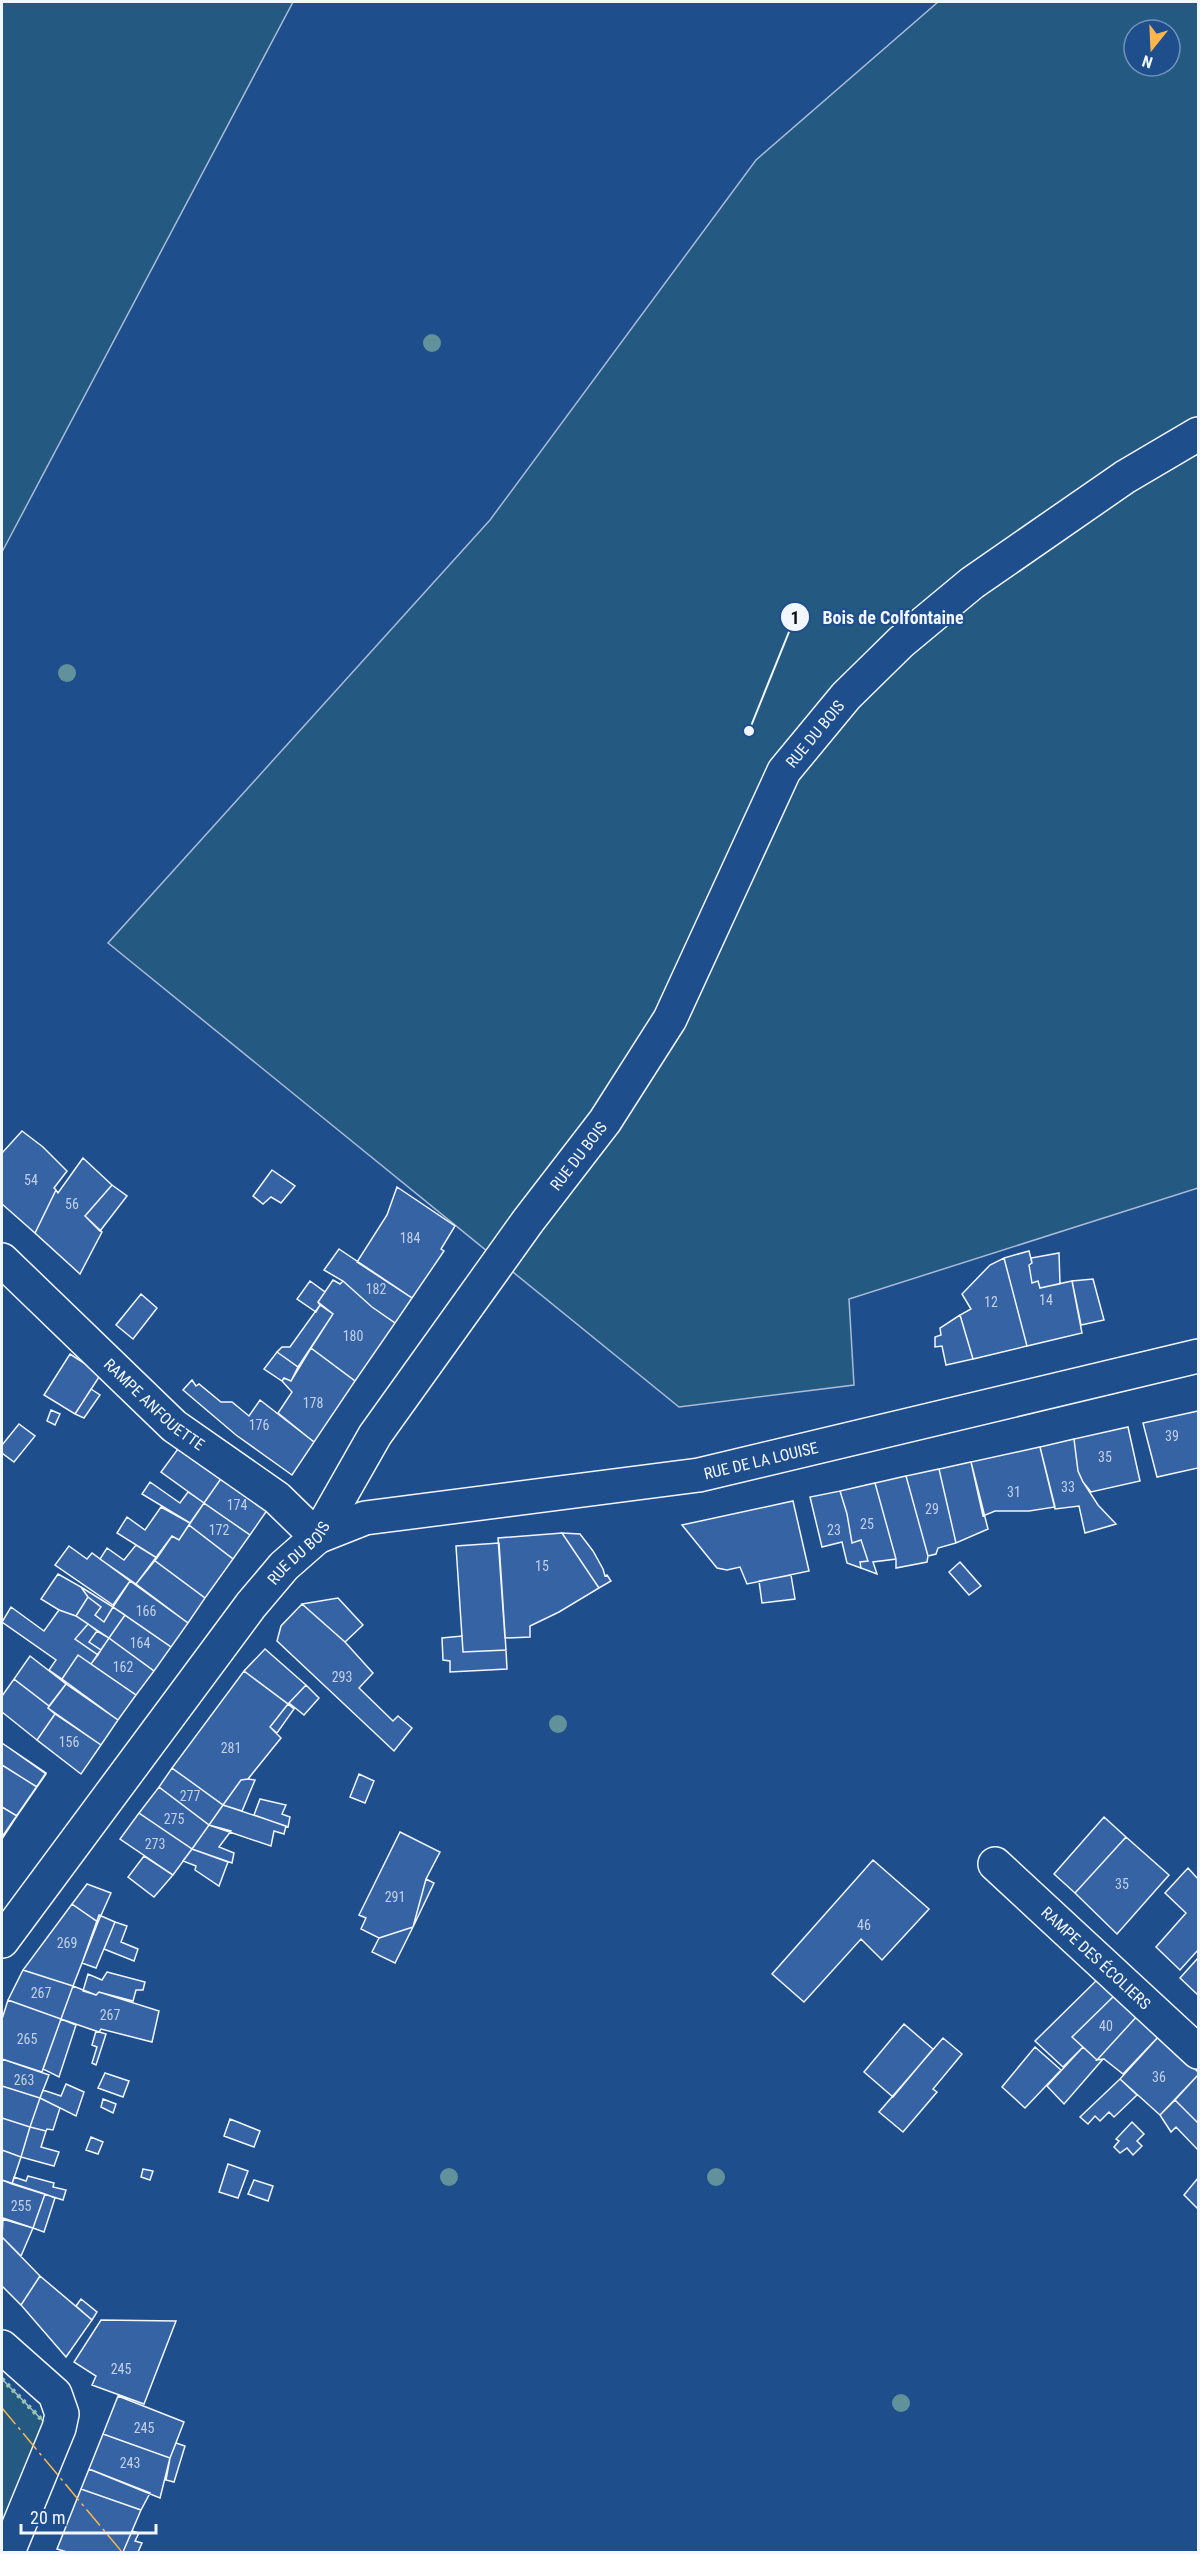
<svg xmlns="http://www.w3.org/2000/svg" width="1200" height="2554" font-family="'Roboto Condensed',sans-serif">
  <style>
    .green { fill: #245a82; stroke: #a8bbd7; stroke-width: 1.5; fill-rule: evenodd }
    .building { fill: #3563a3; stroke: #f2f6ff; stroke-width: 1.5 }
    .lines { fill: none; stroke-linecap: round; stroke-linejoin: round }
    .minor-casing { stroke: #f2f6ff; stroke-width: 36 }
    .minor { stroke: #1f4e8c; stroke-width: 33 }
    .hedge { stroke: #97c8a6; stroke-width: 4.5; stroke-dasharray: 3 4.5; stroke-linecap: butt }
    .power { stroke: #ffb74d; stroke-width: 1.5; stroke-dasharray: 21 4.5 3 4.5; stroke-linecap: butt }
    .tree { fill: #61919a }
    .labels { text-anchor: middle; stroke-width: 4.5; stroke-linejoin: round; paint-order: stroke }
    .number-label { font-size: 14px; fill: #c3d1e8 }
    .street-label { font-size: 16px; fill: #f2f6ff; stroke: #1f4e8c }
    .leader { fill: none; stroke: #f2f6ff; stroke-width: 2 }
    .callout-dot { fill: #f2f6ff; stroke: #1f4e8c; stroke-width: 2 }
    .mark-label { font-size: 18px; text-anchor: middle; font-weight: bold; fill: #111 }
    .callout-label { font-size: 18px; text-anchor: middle; font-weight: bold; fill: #f2f6ff; stroke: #1f4e8c; stroke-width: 4.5; stroke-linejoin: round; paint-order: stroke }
  </style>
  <rect width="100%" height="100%" fill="#1f4e8c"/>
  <path class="green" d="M2,2H293L2,552Z
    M938,2H1198V1188L849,1299L854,1385L679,1407L108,943L490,520L756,160ZM1134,30H1170V66H1134Z
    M2,2379L44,2422L2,2552Z"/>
  <path class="building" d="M22,1131L43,1147L67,1171L54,1188L56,1190L35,1233L2,1204V1153Z
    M83,1158L112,1185L85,1216L102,1232L80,1274L35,1233L56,1190L58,1193Z
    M272,1170L295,1186L281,1203L271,1197L263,1204L253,1196Z
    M112,1185L127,1196L100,1231L85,1216Z
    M397,1187L455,1226L441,1249L444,1251L412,1298L357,1262L387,1215Z
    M339,1249L412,1298L395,1323L372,1307L343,1281L324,1270Z
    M1029,1251L1032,1263L1029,1265L1032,1283L1038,1281L1040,1288L1072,1281L1082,1333L1027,1346L1004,1258Z
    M1059,1253L1060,1284L1040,1288L1038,1281L1032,1283L1029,1265L1032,1263L1031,1258Z
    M1004,1258L1027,1346L973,1359L960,1315L971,1309L962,1294L990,1265Z
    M1093,1279L1104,1320L1081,1325L1072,1281Z
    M333,1280L340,1284L343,1281L372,1307L395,1323L355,1381L311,1348L333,1314L318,1302Z
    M310,1281L325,1292L318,1302L320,1305L316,1312L297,1299Z
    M141,1294L157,1308L133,1339L116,1325Z
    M320,1305L333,1314L298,1367L277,1352L282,1347H290Z
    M960,1315L973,1359L946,1365L942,1346L935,1347V1337L941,1335L940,1328Z
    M311,1348L355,1381L314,1442L278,1413L292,1392L282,1381L284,1378L291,1381Z
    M277,1352L298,1367L291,1381L284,1378L282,1381L264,1369Z
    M70,1354L101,1374L75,1414L44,1395Z
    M192,1380L196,1386L199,1384L221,1402H232L249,1416L260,1400L314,1442L292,1475L236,1435L183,1390Z
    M91,1389L100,1395L84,1418L75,1414Z
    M51,1410L60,1414L55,1425L47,1421Z
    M1198,1411V1468L1157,1477L1143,1423Z
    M19,1424L35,1436L14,1462L2,1453V1445Z
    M1128,1427L1140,1481L1091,1492L1083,1482L1078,1471L1074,1439Z
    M186,1438L225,1473L204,1503L161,1472Z
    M1074,1439L1078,1471L1083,1482L1098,1505L1116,1524L1085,1533L1079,1506L1055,1509L1040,1447Z
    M1040,1447L1055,1507L1029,1511H995L983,1516L971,1462Z
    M971,1462L988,1529L956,1543L939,1469Z
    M939,1469L956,1543L938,1548L936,1554L928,1556L906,1476Z
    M225,1473L270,1506L250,1535L204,1503Z
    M906,1476L928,1556L927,1562L896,1568V1559L875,1483Z
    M150,1482L180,1503L188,1492L204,1503L190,1523L142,1494Z
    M875,1483L896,1559L873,1562L877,1574L861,1568L860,1562L868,1561L861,1540L852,1543L847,1514L840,1491Z
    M840,1491L847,1514L852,1543L861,1540L868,1561L860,1562L861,1568L847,1563L842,1542L822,1547L810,1497Z
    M793,1501L809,1571L747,1584L740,1567L727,1570L717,1568L682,1525Z
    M204,1503L250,1535L233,1559L189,1525Z
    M161,1507L190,1523L179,1540L172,1536L157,1558L117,1533L127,1517L145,1530Z
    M189,1525L233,1559L205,1598L154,1560L172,1536L179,1540Z
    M562,1533L599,1588L559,1612L530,1626V1637L505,1638L498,1538Z
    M562,1533L580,1534L593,1551L603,1569L605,1576L607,1575L611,1581L599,1588Z
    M499,1543L506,1650L463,1652L456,1546Z
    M136,1545L157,1558L136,1584L100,1559L107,1548L124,1560Z
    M69,1546L87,1559L92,1553L130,1581L113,1605L55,1565Z
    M154,1560L205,1598L188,1623L136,1584Z
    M960,1562L981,1586L969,1595L949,1572Z
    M58,1574L81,1587L88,1597L76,1616L59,1610L41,1599Z
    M791,1575L795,1599L762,1603L759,1581Z
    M130,1581L188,1623L171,1647L113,1607Z
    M81,1587L113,1607L104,1622L95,1615L101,1607L88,1597Z
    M88,1597L101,1607L95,1615L104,1622L113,1607L125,1615L109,1638L76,1616Z
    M338,1598L363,1625L345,1642L302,1604Z
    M302,1604L345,1642L373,1673L359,1688L393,1721L398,1716L412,1728L394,1751L277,1641L281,1626Z
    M11,1607L44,1631L59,1610L76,1616L88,1624L75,1639L98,1655L91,1664L78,1655L62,1679L49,1670L56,1660L2,1622Z
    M125,1615L171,1647L154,1671L109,1638Z
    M88,1624L97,1631L89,1642L101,1650L98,1655L75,1639Z
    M97,1631L109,1638L101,1650L89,1642Z
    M462,1636L463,1652L506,1650L507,1669L450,1672V1661L443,1660L442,1638Z
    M109,1638L154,1671L136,1695L91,1664Z
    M265,1649L306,1685L288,1704L244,1671Z
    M78,1655L136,1695L118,1720L62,1679Z
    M30,1656L66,1684L49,1706L14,1679Z
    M244,1671L288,1704L270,1727L281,1738L248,1779L241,1780L223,1805L172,1768Z
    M14,1679L49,1706L48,1708L55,1714L37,1740L2,1712V1696Z
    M66,1684L118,1720L101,1745L48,1708Z
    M306,1685L319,1698L304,1715L289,1703Z
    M288,1704L294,1709L277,1733L270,1727Z
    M55,1714L101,1745L81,1774L37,1740Z
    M2,1743L46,1773L2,1837Z
    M2,1743L46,1774L37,1787L2,1765Z
    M2,1765L37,1787L17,1816L2,1807Z
    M172,1768L223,1805L209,1825L159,1787Z
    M359,1774L374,1781L365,1803L350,1797Z
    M248,1779L255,1780L242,1811L223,1805L241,1780Z
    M159,1787L209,1825L192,1849L139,1813Z
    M260,1799L286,1805L282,1814L290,1817L288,1827L254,1815Z
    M223,1805L286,1826L284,1834L274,1831L271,1846L209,1825Z
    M2,1807L17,1816L2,1839Z
    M139,1813L192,1849L173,1875L120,1839Z
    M1104,1817L1126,1837L1075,1893L1054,1874Z
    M209,1825L231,1831L219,1847L234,1853L232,1863L192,1849Z
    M400,1832L440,1852L426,1879L413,1927L379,1938L361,1929L366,1918L359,1915Z
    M1126,1837L1169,1875L1117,1934L1075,1893Z
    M192,1849L228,1862L219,1886L195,1870L196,1866L183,1861Z
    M144,1856L173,1875L154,1897L128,1877Z
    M873,1860L929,1909L882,1960L861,1939L804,2002L772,1974Z
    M1188,1868L1198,1879V1950L1180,1970L1156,1947L1186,1913L1165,1893Z
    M426,1879L434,1883L413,1927Z
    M87,1884L111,1893L98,1922L72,1904Z
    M72,1904L98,1922L73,1986L23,1970Z
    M99,1915L115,1922L96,1968L82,1963Z
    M115,1922L127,1926L121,1942L138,1949L134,1961L104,1949Z
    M413,1927L395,1963L372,1952L379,1938Z
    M1198,1958V1995L1180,1978Z
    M23,1970L73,1986L61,2019L8,2000Z
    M107,1972L145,1982L143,1990H136L133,2001L99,1992L96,1995L83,1991L88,1974L102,1980Z
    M1100,1977L1117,1993L1072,2037L1083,2047L1063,2067L1035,2041Z
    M73,1986L96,1995L99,1992L159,2011L152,2042L101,2029L99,2032L61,2019Z
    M1117,1993L1139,2014L1097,2060L1072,2037Z
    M8,2000L61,2019L42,2072L2,2059V2019Z
    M1139,2014L1160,2035L1123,2074L1104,2059L1097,2060Z
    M61,2019L76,2025L59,2077L43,2069Z
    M904,2024L933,2049L893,2097L864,2072Z
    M96,2031L106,2034L96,2065L92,2063L97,2047L92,2045Z
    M1160,2035L1198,2072V2075L1160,2115L1120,2079Z
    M943,2038L962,2054L933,2089L937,2092L903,2132L879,2112Z
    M1035,2047L1061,2070L1025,2108L1002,2087Z
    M1083,2047L1097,2060L1103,2059L1064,2104L1047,2086Z
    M2,2059L49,2075L40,2098L2,2086Z
    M105,2073L129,2081L123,2097L98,2088Z
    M1198,2075V2123L1175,2100Z
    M1120,2079L1137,2095L1114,2117L1109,2112L1100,2121L1095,2116L1088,2124L1080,2117Z
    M66,2084L84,2092L76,2116L40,2098L43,2090L61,2096Z
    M2,2086L40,2098L30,2127L2,2118Z
    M40,2098L60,2108L53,2130L47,2129L46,2131L30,2127Z
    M103,2099L116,2104L113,2113L101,2107Z
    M1175,2100L1198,2123V2150L1176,2127L1171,2132L1160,2115Z
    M2,2118L30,2127L21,2157L2,2150Z
    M230,2119L260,2131L254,2147L224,2136Z
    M1132,2122L1144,2134L1137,2141L1142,2146L1133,2155L1127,2148L1120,2153L1114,2147L1119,2141L1116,2139Z
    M30,2127L46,2131L41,2147L59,2152L54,2166L21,2157Z
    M91,2137L103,2142L98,2154L86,2150Z
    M2,2150L21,2157L12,2184L2,2180Z
    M228,2164L248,2171L238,2198L219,2192Z
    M143,2169L153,2171L150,2180L141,2177Z
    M28,2176L54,2183L53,2187L66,2190L63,2200L12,2184L14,2177L26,2181Z
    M1198,2178V2209L1184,2195Z
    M2,2180L45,2194L33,2228L2,2219Z
    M254,2180L273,2186L268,2201L248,2194Z
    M45,2194L55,2198L44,2232L33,2228Z
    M3,2218L33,2228L21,2256L2,2237Z
    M2,2237L40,2276L21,2305L2,2286Z
    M40,2276L92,2320L66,2357L21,2305Z
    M81,2299L97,2312L92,2320L76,2306Z
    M101,2320L176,2321L144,2404L92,2385L96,2376L74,2362Z
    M118,2396L184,2422L170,2458L103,2434Z
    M103,2434L170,2458L160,2498L89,2469Z
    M176,2443L185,2446L174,2482L166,2480L170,2458Z
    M89,2469L150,2493L141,2510L81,2489Z
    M81,2489L141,2510L123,2552H67L57,2549Z
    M132,2531L139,2533L135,2541L142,2543L138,2552H123Z"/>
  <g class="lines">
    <g class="minor-casing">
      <g id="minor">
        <path id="s1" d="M2,1260L174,1426L277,1498L317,1537"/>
        <path id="s2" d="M317,1537L365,1518L699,1475L1198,1356"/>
        <path id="s3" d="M995,1864L1198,2052"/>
        <path id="s4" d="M2,1941L251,1605L284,1566L317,1537L375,1435L528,1221L605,1121L670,1019L784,771L846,696L901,642L972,583L1125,477L1198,434"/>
        <path d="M2,2347L55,2394L62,2414L59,2428L8,2552"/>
      </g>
    </g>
    <use href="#minor" class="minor"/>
    <path class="hedge" d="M2,2379L44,2422"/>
    <path class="power" d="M2,2408L122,2552"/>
  </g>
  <g class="tree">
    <circle cx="432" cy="343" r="9"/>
    <circle cx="67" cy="673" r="9"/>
    <circle cx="558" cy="1724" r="9"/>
    <circle cx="449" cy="2177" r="9"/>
    <circle cx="716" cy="2177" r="9"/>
    <circle cx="901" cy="2403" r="9"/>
  </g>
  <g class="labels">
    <g class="number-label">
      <text x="31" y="1185">54</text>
      <text x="72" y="1209">56</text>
      <text x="410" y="1243">184</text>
      <text x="376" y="1294">182</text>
      <text x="1046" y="1305">14</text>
      <text x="991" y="1307">12</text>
      <text x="353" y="1341">180</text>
      <text x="313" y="1408">178</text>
      <text x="259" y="1430">176</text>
      <text x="1172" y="1441">39</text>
      <text x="1105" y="1462">35</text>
      <text x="1068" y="1492">33</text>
      <text x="1014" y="1497">31</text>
      <text x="237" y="1510">174</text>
      <text x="932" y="1514">29</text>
      <text x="867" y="1529">25</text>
      <text x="219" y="1535">172</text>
      <text x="834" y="1535">23</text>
      <text x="542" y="1571">15</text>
      <text x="146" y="1616">166</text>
      <text x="140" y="1648">164</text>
      <text x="123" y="1672">162</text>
      <text x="342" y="1682">293</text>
      <text x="69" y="1747">156</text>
      <text x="231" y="1753">281</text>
      <text x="190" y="1801">277</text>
      <text x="174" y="1824">275</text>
      <text x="155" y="1849">273</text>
      <text x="1122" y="1889">35</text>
      <text x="395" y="1902">291</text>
      <text x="864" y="1930">46</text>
      <text x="67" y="1948">269</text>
      <text x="41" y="1998">267</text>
      <text x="110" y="2020">267</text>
      <text x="1106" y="2031">40</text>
      <text x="27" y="2044">265</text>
      <text x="1159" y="2082">36</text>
      <text x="24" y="2085">263</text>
      <text x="21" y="2211">255</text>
      <text x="121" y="2374">245</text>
      <text x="144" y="2433">245</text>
      <text x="130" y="2468">243</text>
    </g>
    <g class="street-label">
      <text dy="6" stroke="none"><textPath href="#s4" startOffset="1462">RUE DU BOIS</textPath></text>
      <text dy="6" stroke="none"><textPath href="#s4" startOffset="976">RUE DU BOIS</textPath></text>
      <text dy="6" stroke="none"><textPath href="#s1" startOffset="210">RAMPE ANFOUETTE</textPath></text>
      <text dy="6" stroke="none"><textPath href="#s2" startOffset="452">RUE DE LA LOUISE</textPath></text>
      <text dy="6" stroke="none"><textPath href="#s4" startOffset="489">RUE DU BOIS</textPath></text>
      <text dy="6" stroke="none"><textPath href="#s3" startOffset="138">RAMPE DES ÉCOLIERS</textPath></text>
    </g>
  </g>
  <path class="leader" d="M749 731L795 617"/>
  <g class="callout-dot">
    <circle cx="749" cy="731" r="6"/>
    <circle cx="795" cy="617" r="15"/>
  </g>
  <g class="mark-label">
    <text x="795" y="624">1</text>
  </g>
  <g class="callout-label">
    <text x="893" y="624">Bois de Colfontaine</text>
  </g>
  <rect width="1200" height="2554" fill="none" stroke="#f2f6ff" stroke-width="6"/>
  <g transform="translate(1152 48) rotate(198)"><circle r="28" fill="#1f4e8c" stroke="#7391ba" stroke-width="1.5"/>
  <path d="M0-4.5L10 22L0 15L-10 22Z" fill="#ffb74d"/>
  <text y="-9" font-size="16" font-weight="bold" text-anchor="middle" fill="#f2f6ff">N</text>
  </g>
  <path d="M21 2524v9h135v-9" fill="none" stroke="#f2f6ff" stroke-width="3"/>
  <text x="30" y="2524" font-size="18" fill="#f2f6ff" stroke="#1f4e8c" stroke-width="4.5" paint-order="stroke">20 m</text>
</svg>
